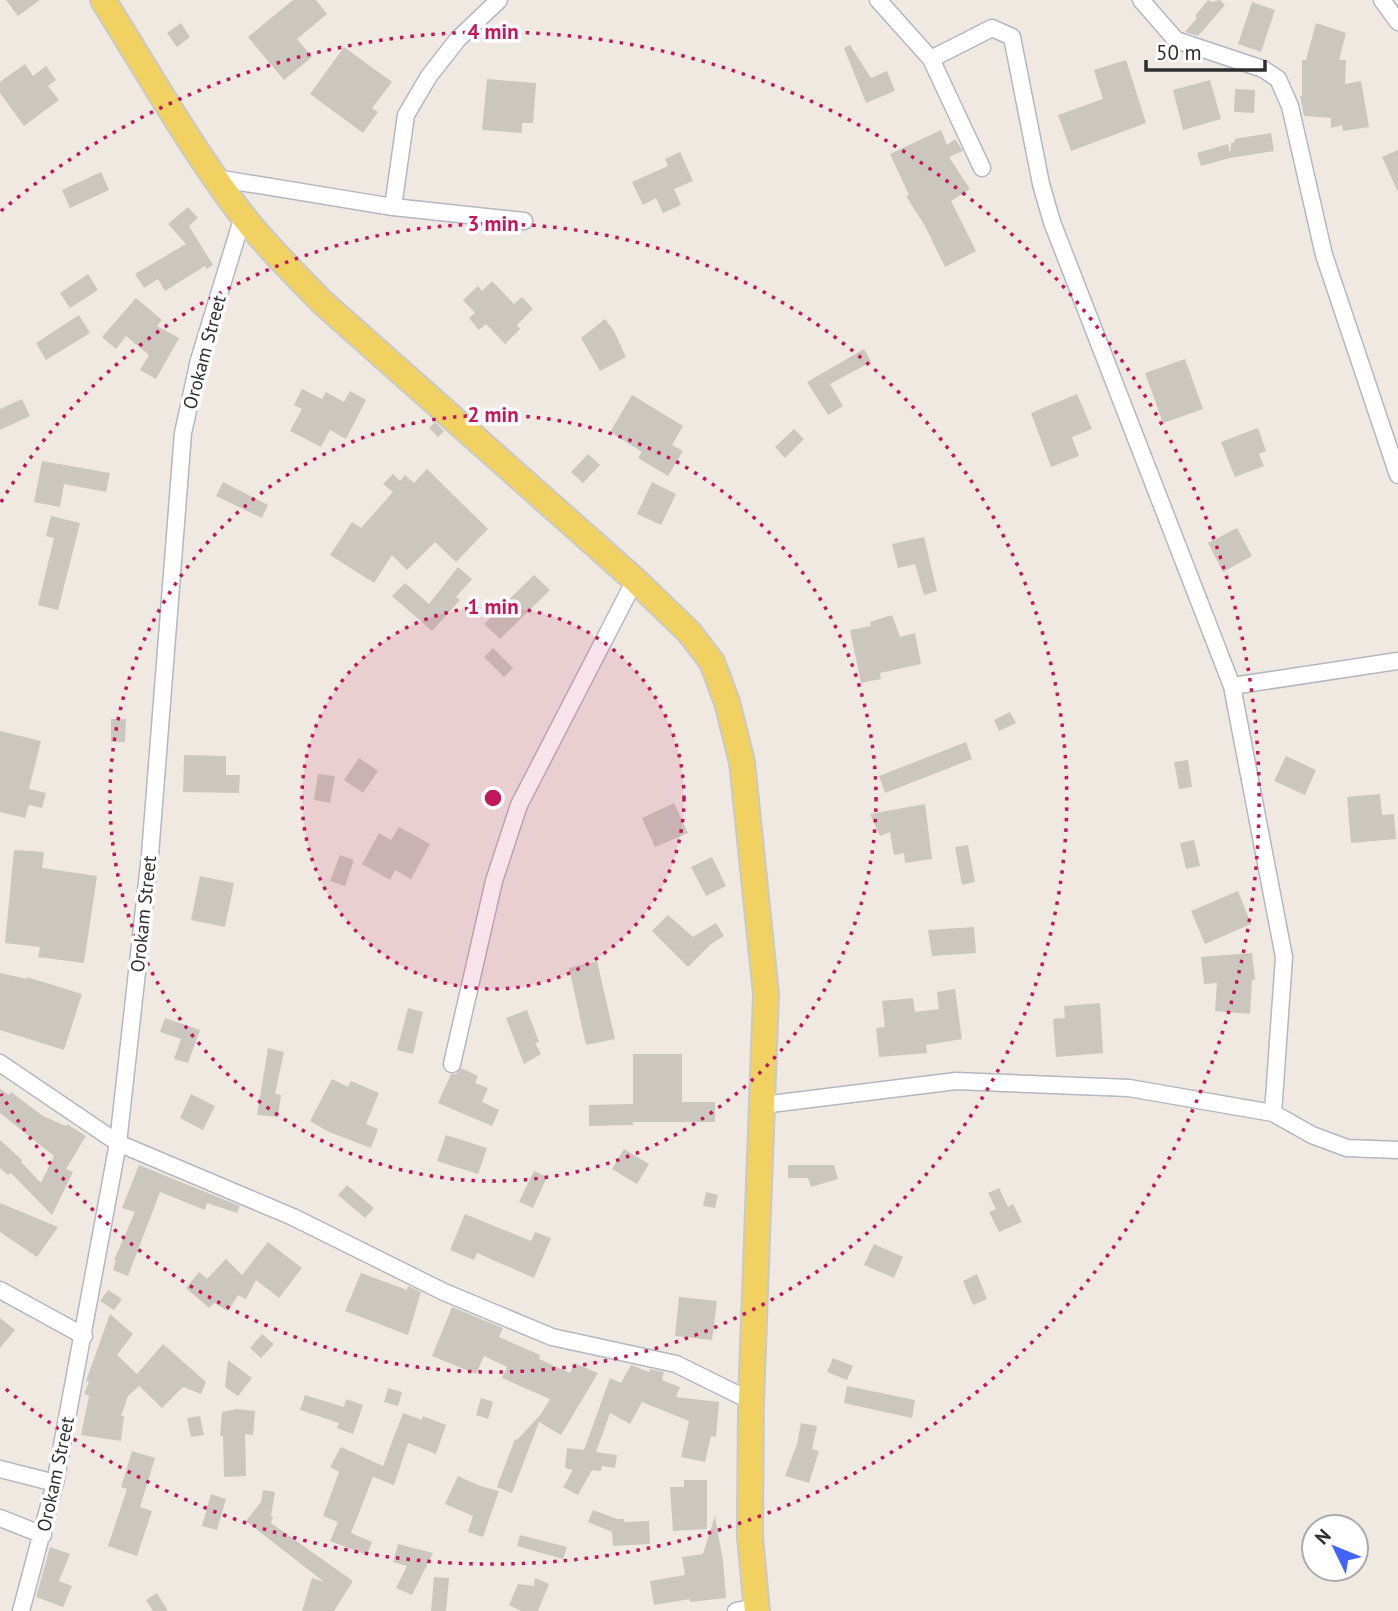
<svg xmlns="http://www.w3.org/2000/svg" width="1398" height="1611" font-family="'PT Sans',sans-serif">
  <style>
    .building { fill: #cbc7bf }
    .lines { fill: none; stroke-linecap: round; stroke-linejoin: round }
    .street-casing { stroke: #b4b7c1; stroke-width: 19 }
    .primary-casing { stroke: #c9c9c9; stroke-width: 28 }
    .street { stroke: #fff; stroke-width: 16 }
    .primary { stroke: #f2d163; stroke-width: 24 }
    .ring { fill: none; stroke: #c2185b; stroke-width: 3.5; stroke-dasharray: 3.5 7 }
    .labels { text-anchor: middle; stroke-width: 7; stroke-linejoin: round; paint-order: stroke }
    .street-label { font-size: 19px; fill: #2e2e2e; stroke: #fff }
    .centre { fill: #c2185b; stroke: #fff; stroke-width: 3.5 }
    .ring-label { font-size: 21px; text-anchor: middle; font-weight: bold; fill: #c2185b; stroke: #fff; stroke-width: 7; stroke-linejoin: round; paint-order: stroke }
  </style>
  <rect width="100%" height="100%" fill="#efe9e1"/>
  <path class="building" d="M6,0H40L18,16Z
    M293,0H316L327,14L297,39L312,57L284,80L248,37Z
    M1208,0L1212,2L1220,0L1225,5L1198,36L1185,32L1197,18L1195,16Z
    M1252,2L1275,10L1261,52L1238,44Z
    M181,23L190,37L177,47L167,33Z
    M1316,23L1346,33L1339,60H1346L1345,84L1361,81L1369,127L1343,131L1342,125L1331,128V118L1304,116L1300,96H1302V60H1306Z
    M850,45L871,78L887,71L895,91L866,103L844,48Z
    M344,47L392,82L372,108L378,112L363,133L310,94Z
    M1126,60L1146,123L1071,151L1058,115L1103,99L1094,70Z
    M25,64L33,76L46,66L56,80L48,86L59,100L24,126L0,93V82Z
    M487,79L536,83L533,123H522V133L482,130Z
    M1210,80L1221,119L1183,130L1173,90Z
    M1235,89L1255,90L1254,113L1234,112Z
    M941,130L947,145L955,139L963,151L949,157L970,189L951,201L976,251L945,267L925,226L906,196L909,195L890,154Z
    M1271,133L1274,151L1230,158L1201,166L1197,153L1228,144L1230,153L1231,143L1235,142L1234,139Z
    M1398,150V192L1382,157Z
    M680,152L693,181L674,189L681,205L663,213L656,198L643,205L632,182L668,166L665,159Z
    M101,172L109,190L70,208L62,190Z
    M188,207L198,218L189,226L213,265L207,269L205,266L165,291L158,279L144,288L135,274L186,244L168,224Z
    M88,274L98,290L70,308L60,293Z
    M492,281L514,304L522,297L533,309L517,325L520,329L505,344L486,324L479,330L469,318L475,313L463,300L478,286L482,291Z
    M136,298L162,320L157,326L179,338L156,379L140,370L149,355L126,336L116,349L102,337Z
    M79,315L90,333L46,360L36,343Z
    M605,319L614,331L626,357L600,371L581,338Z
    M864,349L871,362L830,384L843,406L828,415L807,382Z
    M1185,359L1203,409L1163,423L1145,373Z
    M302,389L322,399L326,392L344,402L350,391L366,400L346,439L330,430L321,447L290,431L302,409L294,405Z
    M1077,394L1092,429L1072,437L1079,456L1051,467L1031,413Z
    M632,395L683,426L672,445L683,451L668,476L638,458L642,452L610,432Z
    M22,399L30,416L0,430V409Z
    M435,422L444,431L438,437L429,428Z
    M1258,428L1266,451L1259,454L1264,466L1235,477L1221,442Z
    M794,429L804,439L785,458L775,447Z
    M588,454L600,465L583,483L571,472Z
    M42,461L110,473L106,492L64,484L60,507L34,502Z
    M427,469L488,529L456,562L435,542L407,570L392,555L374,583L330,555L352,522L361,528L393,492L383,484L393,474L400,481L405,475L414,483Z
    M223,482L268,505L262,518L216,496Z
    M652,482L676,494L661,525L637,514Z
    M51,516L80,523L58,610L38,605L54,538L46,536Z
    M1237,528L1252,556L1223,572L1208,543Z
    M924,537L937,591L924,595L915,564L898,568L892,544Z
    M458,567L472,579L456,597L460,600L432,631L392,596L405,583L429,604Z
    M534,575L550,590L500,639L484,624Z
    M892,615L900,637L915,633L921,664L880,673L881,679L861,683L850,630L871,626L870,622Z
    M493,648L513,668L504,677L484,657Z
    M1010,712L1016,723L999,731L994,720Z
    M111,719H126L125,742H111Z
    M0,731L41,741L29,789L46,793L42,808L29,805L25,818L0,812Z
    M966,742L972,759L885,793L879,776Z
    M184,755L226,756V775H240L239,793L183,792Z
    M1286,756L1316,770L1305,795L1274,781Z
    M359,758L378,771L363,793L344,780Z
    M1188,760L1192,787L1179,789L1174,762Z
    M318,774L335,776L330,803L314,800Z
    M1380,794L1382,815L1394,814L1396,839L1351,843L1347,797Z
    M674,803L688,833L655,847L642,818Z
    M925,804L932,859L905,863L904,853L894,855L890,832L880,836L870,814Z
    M399,827L430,844L411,879L395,870L390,880L362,864L379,833L391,840Z
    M1194,840L1200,866L1186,869L1180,843Z
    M968,845L975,882L962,885L955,847Z
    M14,850L44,852L42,868L97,876L84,963L38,957L40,947L5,943Z
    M340,855L354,860L345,886L330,881Z
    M712,857L726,886L706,896L691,867Z
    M200,876L234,883L225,927L191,920Z
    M1238,891L1251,924L1205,944L1191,911Z
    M668,915L693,937L716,923L724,936L711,944L688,967L652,931Z
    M974,927L976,953L932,956L928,930Z
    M1252,953L1255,980H1252L1250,1014L1215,1011L1217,983L1204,984L1201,957Z
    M597,961L615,1039L586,1045L569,968Z
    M0,973L27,979V977L82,994L64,1050L0,1030Z
    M955,989L962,1039L926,1045L927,1053L879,1057L876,1028L885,1027L882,1001L913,998L915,1012L939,1009L937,992Z
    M1100,1003L1103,1053L1056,1057L1053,1019L1065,1018L1064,1006Z
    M408,1008L423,1012L413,1054L397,1050Z
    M527,1010L539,1042L535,1043L541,1054L524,1064L506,1018Z
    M165,1018L200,1030L188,1063L174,1059L181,1039L160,1032Z
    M268,1048L284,1052L275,1094L281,1095L278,1117L257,1115Z
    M633,1054H682V1102H715V1122H633V1125L589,1126V1105L633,1104Z
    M461,1068L478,1076L475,1083L488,1088L482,1102L499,1110L492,1126L438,1103L451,1074H456Z
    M332,1079L348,1087L351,1081L379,1093L366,1124L378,1129L371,1148L329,1132L310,1121Z
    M0,1089L9,1095L11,1092L43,1116L66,1126L67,1124L86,1136L66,1169L73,1172L52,1215L11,1173L8,1175L0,1168V1140L22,1160L21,1162L41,1183L54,1156L0,1113Z
    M191,1094L215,1106L203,1130L180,1118Z
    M446,1135L487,1148L478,1174L437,1161Z
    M624,1149L649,1164L637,1184L612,1169Z
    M139,1165L240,1206L237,1213L207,1203L205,1210L160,1192L128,1276L113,1270L116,1261L114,1260L135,1212L122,1208Z
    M788,1165H834L838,1179L811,1187L808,1178H788Z
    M534,1171L547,1177L533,1208L519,1202Z
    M347,1185L374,1208L365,1218L338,1195Z
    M999,1188L1008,1207L1013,1204L1022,1222L999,1232L989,1212L996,1209L988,1193Z
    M706,1192L718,1195L715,1208L703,1206Z
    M0,1203L58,1227L37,1257L0,1232Z
    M465,1214L531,1241L535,1232L551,1238L534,1278L477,1253L474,1260L450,1250Z
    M268,1242L302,1268L279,1298L256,1280L246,1299L238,1295L228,1311L214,1303L209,1308L186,1288L199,1272L207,1279L226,1259L242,1275Z
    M874,1244L903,1257L894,1278L864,1265Z
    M361,1273L407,1290L408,1286L421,1292L408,1335L345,1311Z
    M977,1274L987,1299L973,1305L963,1281Z
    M108,1290L122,1299L114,1310L100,1301Z
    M679,1297L717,1301L712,1340L675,1336Z
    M452,1307L503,1328L499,1337L540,1355L539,1359L570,1373L574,1363L598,1373L561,1435L539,1422L512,1493L497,1487L515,1439L517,1440L541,1414L550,1399L502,1378L507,1367L484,1356L476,1374L432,1356Z
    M110,1314L133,1334L117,1355L137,1374L163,1344L206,1382L201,1394L183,1387L162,1408L139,1386L128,1396L121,1416H124L121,1441L81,1435L89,1396L84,1394L89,1382L86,1381Z
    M0,1318L15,1330L0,1348Z
    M262,1334L274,1344L261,1358L250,1348Z
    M833,1358L853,1366L847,1380L827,1372Z
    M228,1360L252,1378L238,1396L225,1387Z
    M631,1365L649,1372L650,1369L664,1372L662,1380L680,1387L676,1397L719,1402L716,1437L711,1436L705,1462L681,1457L689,1421L642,1402L630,1424L610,1413L596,1452L617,1455L615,1468L602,1466L601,1471L592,1470L578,1495L563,1487L573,1470L565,1468L567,1448L584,1450L610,1378L621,1383Z
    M847,1386L915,1400L912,1418L844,1403Z
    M388,1388L402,1392L398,1406L384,1402Z
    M305,1395L344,1407L346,1399L363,1405L353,1434L337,1428L339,1423L300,1410Z
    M481,1398L493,1402L488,1419L476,1415Z
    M237,1409L255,1411L253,1435L245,1434L246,1476L224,1477L223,1436H220L222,1412Z
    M403,1413L422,1420L423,1416L446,1425L436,1454L408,1443L394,1485L373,1477L351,1533L372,1542L367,1555L330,1541L338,1522L323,1516L339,1472L330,1467L341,1447L383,1466Z
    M200,1416L204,1435L191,1437L187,1418Z
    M801,1423L817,1426L812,1449L819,1451L809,1483L785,1476L797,1444Z
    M132,1451L155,1458L140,1507L152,1511L137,1556L108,1546L127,1489L121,1487Z
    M458,1476L480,1486L499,1491L483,1537L468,1532L473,1516L445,1504Z
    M684,1480H707V1529L673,1531L670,1487H684Z
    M263,1490L275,1492L271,1516L273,1517L271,1523L353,1581L334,1611H302L312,1578L324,1582L246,1521L261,1502Z
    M211,1494L226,1499L217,1530L202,1526Z
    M593,1510L617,1519H624V1522L649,1521L650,1544L613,1546L612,1532L588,1522Z
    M715,1516L723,1561L726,1598L690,1602V1599L654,1605L650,1581L685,1575L682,1557L703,1554Z
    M520,1535L567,1547L563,1559L517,1546Z
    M398,1544L433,1553L412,1595L396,1588L407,1566L393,1562Z
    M50,1547L70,1554L59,1581L72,1586L63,1607L36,1597Z
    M434,1577L449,1578L446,1611H431Z
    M535,1578L549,1584L538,1611H521L509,1605L518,1584L534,1586Z
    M157,1593L168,1611H153L146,1600Z"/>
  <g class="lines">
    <g class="street-casing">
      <path id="street" d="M878,0L931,59L982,168
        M1141,0L1176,40L1263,69L1278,79L1290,106L1324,255L1398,475
        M1382,0L1398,22
        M931,59L992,28L1012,37L1041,184L1052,222L1232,686L1284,957L1273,1113
        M216,178L393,207L524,221
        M393,207L406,115L429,76L458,39L499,0
        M1232,686L1398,661
        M0,1063L118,1143L293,1217L444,1292L552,1337L676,1364L751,1401
        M452,1064L494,881L519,805L635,580
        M762,1105L956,1081L1129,1088L1273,1113L1312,1135L1347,1148L1398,1150
        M0,1290L84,1336
        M0,1469L55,1483
        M0,1518L43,1535
        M21,1611L55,1483L118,1143L150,855L183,433L199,360L243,216
        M736,1611L756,1607"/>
    </g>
    <g class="primary-casing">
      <path id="primary" d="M103,0C147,70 192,150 242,215C266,246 295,274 322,302L635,580L689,632L712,662L727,702L742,762L766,994L751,1401L750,1537L757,1611"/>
    </g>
    <use href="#street" class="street"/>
    <use href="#primary" class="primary"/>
  </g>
  <circle cx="493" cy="798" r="191" fill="#c2185b" fill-opacity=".12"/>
  <g class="ring">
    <circle cx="493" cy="798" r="191"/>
    <circle cx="493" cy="798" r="383"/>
    <path d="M1 502A574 574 0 1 1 1 1094"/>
    <path d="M1 211A766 766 0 1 1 1 1385"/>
  </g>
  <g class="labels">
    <g class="street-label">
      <text transform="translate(204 352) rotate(-75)" y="7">Orokam Street</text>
      <text transform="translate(143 914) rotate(-84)" y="7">Orokam Street</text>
      <text transform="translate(55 1474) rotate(-78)" y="7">Orokam Street</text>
    </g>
  </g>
  <circle cx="493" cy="798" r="10" class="centre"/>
  <g class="ring-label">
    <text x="493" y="39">4 min</text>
    <text x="493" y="231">3 min</text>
    <text x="493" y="422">2 min</text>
    <text x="493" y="614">1 min</text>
  </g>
  <g transform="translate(1335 1548) rotate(313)"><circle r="33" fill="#ffffff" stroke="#ababab" stroke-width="2"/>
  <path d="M0-5L12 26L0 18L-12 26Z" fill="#4264fb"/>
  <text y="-10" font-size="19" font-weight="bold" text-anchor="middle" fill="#2e2e2e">N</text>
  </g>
  <path d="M1146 60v10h119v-10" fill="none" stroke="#2e2e2e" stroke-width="3.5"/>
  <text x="1156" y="60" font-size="21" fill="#2e2e2e" stroke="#ffffff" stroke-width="5" paint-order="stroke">50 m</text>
</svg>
